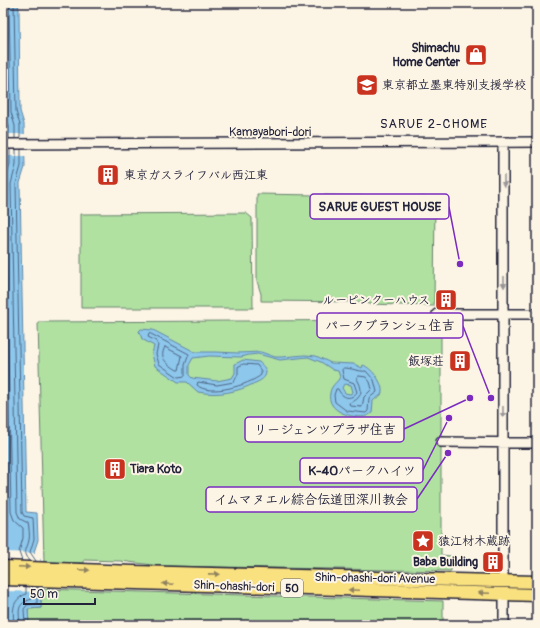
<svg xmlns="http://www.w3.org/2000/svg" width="540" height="628" font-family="Pangolin,'Klee One',sans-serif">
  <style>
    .green { fill: #b0e1a1; stroke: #69826e }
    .water { fill: #8dc7ec; stroke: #6285a5; fill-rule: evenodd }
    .pier { fill: #fcf5e5 }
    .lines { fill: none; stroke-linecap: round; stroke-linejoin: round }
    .shore { stroke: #4d6482; stroke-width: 1 }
    .minor-casing { stroke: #22223b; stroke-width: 12 }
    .major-casing { stroke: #22223b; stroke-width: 15 }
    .minor { stroke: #fcf5e5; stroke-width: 9 }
    .major { stroke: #fae180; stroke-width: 12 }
    .oneway { fill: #9a9698 }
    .oneway2 { fill: #8e825e }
    .labels { text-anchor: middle; stroke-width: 4; stroke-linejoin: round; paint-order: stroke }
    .shield { fill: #fcf5e5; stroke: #63616e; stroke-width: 1 }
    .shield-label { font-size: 11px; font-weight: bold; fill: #22223b }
    .poi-label { font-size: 12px; font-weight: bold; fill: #22223b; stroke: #fcf5e5; text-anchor: end }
    .street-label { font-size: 12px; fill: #22223b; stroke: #fcf5e5 }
    .neighbourhood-label { font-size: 13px; letter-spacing: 1px; fill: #22223b; stroke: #fcf5e5 }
    .leader { fill: none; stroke: #7b2cbf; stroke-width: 1.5 }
    .callout-dot { fill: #7b2cbf; stroke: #fcf5e5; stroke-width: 1.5 }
    .callout { fill: #fcf5e5; stroke: #7b2cbf; stroke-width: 1.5 }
    .callout-label { font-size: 13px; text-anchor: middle; font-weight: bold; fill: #22223b }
  </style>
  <rect width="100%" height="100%" fill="#fcf5e5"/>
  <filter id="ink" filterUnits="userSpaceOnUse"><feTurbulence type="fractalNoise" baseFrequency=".025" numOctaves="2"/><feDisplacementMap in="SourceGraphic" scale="8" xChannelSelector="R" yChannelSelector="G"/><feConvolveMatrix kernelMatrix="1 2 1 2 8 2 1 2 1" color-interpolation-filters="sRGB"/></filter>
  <g filter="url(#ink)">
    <path class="green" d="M257,194L435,197L434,306L368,304L365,302L261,301V294L257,281Z
      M246,213L252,218L253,308H81V214Z
      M441,320V555L451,556V571L162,566L120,561L84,560V563L44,562L38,322Z
      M41,589L443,601V625H29L28,609L41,608Z"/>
    <path class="water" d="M3,3H18L19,9L20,111L24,124L25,167L20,183L26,512L37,513L38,540L34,552L40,559L41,608L28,609L29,625H3Z
      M141,329L153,330L195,352H216L238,353L261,352L275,357H282L305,355L316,356L331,363L354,364L362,368L363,365C372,368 386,386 381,395C379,397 375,398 373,401L372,413L367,416C353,419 326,412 330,393C331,385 337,383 340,377L338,371L333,370L321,362L308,357L280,360L258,354L249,355L241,357L209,356L193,358L189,365V375L192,378L217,381L232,378L235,373V364L243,360L259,362C262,365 266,368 266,372C266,378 260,381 255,383C238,392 218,396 198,392L187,382H178L155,366L152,354L154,346L142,339L139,331ZM344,384L351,385L353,392L350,394L345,393L342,388Z"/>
    <path class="pier" d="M3,134H26L27,156H3Z
      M3,552L38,553L40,556L41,592L3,591Z"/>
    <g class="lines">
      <path class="shore" d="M9,3L11,112L15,126V138
        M14,3L16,111L20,125V138
        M3,11L5,112L9,127V138
        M10,149V164L5,184L11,512L14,520L23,528V538L19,552L22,561
        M16,149V165L11,184L17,512L20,519L28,523C29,528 30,535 29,540C27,550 22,551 30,561
        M21,149V166L16,184L22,512L24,516L33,518L34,539L30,552L36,561
        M151,334L189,354L185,365V376L178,377L159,364L156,354L158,345L156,341L148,337L149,334Z
        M165,347L182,356L179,370H177C168,364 158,359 165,347Z
        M244,364L257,365L261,371V375C249,385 209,397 197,385L198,382L217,385L234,382L238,374V367Z
        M344,368C352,368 359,372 366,371L374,380L377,392L369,398L368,411L366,413L347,411L335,402L334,395L336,389H338C342,398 351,401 357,392L354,383L344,379L342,370Z
        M359,376L366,377L370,382L372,389L364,397L362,407L350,406L349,403C362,399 364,390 357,379Z
        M14,625C13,610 11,601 26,594V587
        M20,625C19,610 16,604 32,599V587
        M25,625L24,609L27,605L37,604V587"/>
      <g class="minor-casing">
        <path id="minor" d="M3,144L537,142
          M437,314H537
          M441,442L537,443
          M503,581V142
          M504,625V594"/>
      </g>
      <g class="major-casing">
        <path id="major" d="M3,567L133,572L537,582
          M3,579L537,595"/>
      </g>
      <use href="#minor" class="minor"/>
      <use href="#major" class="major"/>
    </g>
    <defs><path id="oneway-solid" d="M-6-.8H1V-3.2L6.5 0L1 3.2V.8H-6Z"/></defs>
    <g class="oneway">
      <use href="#oneway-solid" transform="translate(504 181) rotate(90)"/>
      <use href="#oneway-solid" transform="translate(504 282) rotate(90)"/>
      <use href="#oneway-solid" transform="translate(503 412) rotate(90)"/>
    </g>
    <g class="oneway2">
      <use href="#oneway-solid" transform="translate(24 567) rotate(2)"/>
      <use href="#oneway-solid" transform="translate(84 570) rotate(3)"/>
      <use href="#oneway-solid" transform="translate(214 574) rotate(1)"/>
      <use href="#oneway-solid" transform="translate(168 584) rotate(-178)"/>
      <use href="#oneway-solid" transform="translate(354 590) rotate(-178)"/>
      <use href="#oneway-solid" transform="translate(484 593) rotate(-178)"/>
    </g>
  </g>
  <defs>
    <g id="shop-square" transform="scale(1.15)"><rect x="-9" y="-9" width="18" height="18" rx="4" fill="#c8321e" stroke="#fcf5e5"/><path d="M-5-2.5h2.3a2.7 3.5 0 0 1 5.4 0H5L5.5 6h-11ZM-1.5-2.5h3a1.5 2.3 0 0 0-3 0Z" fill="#fff"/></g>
    <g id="university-square" transform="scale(1.15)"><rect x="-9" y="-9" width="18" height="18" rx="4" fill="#c8321e" stroke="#fcf5e5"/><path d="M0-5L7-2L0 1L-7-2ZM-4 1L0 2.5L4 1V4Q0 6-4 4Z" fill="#fff"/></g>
    <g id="building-square" transform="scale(1.15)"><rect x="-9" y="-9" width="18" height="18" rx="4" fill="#c8321e" stroke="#fcf5e5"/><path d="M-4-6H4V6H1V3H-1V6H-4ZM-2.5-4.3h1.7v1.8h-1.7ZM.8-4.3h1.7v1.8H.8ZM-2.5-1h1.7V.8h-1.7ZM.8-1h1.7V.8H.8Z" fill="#fff"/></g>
    <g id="sight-square" transform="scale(1.15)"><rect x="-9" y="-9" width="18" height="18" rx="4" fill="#c8321e" stroke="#fcf5e5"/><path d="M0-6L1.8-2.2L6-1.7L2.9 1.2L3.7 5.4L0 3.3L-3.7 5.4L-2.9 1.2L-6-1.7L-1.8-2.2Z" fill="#fff"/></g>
  </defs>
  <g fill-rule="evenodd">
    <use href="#shop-square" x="476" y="55"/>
    <use href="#university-square" x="367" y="85"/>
    <use href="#building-square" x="108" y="175"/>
    <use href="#building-square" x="446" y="300"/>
    <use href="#building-square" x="460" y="361"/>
    <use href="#building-square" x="115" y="469"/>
    <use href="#sight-square" x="423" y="541"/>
    <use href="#building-square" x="493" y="562"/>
  </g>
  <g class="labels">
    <rect class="shield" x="281" y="579" width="22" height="18" rx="3"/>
    <g class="shield-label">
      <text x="292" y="592">50</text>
    </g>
    <g class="poi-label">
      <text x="460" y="52">Shimachu<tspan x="460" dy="14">Home Center</tspan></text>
      <text x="382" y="89" text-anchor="start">東京都立墨東特別支援学校</text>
      <text x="124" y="179" text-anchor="start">東京ガスライフバル西江東</text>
      <text x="430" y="304">ルーピンクーハウス</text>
      <text x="444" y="365">飯塚荘</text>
      <text x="130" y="473" text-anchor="start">Tiara Koto</text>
      <text x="438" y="545" text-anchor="start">猿江材木蔵跡</text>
      <text x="478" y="566">Baba Building</text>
    </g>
    <g class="street-label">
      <text x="270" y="136">Kamayabori-dori</text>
      <text transform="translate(375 578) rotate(1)" y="4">Shin-ohashi-dori Avenue</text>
      <text transform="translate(234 586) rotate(2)" y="4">Shin-ohashi-dori</text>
    </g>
    <g class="neighbourhood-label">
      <text x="434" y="128">SARUE 2-CHOME</text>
    </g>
  </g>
  <path class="leader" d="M460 264L449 207M491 398L463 326M470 398L404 429M449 418L423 470M448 453L417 499"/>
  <g class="callout-dot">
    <circle cx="460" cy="264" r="4"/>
    <circle cx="491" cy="398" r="4"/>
    <circle cx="470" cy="398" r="4"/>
    <circle cx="449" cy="418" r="4"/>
    <circle cx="448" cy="453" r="4"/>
  </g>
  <g class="callout">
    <rect x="310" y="194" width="139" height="25" rx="4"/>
    <rect x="317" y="313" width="146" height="25" rx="4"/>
    <rect x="245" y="417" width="159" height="25" rx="4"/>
    <rect x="300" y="458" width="123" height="25" rx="4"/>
    <rect x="206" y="487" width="211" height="25" rx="4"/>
  </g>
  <g class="callout-label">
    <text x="380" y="211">SARUE GUEST HOUSE</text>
    <text x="390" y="330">パークブランシュ住吉</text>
    <text x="325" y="434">リージェンツプラザ住吉</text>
    <text x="362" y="475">K-40パークハイツ</text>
    <text x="311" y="504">イムマヌエル綜合伝道団深川教会</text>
  </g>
  <rect width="540" height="628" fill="none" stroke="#fcf5e5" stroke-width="16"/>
  <rect x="8" y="8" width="524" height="612" fill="none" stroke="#22223b" stroke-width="1.5" filter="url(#ink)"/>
  <path d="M24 598v6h71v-6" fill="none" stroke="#22223b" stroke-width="2"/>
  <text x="30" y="598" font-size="12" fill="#22223b" stroke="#fcf5e5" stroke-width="3" paint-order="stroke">50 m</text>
</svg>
